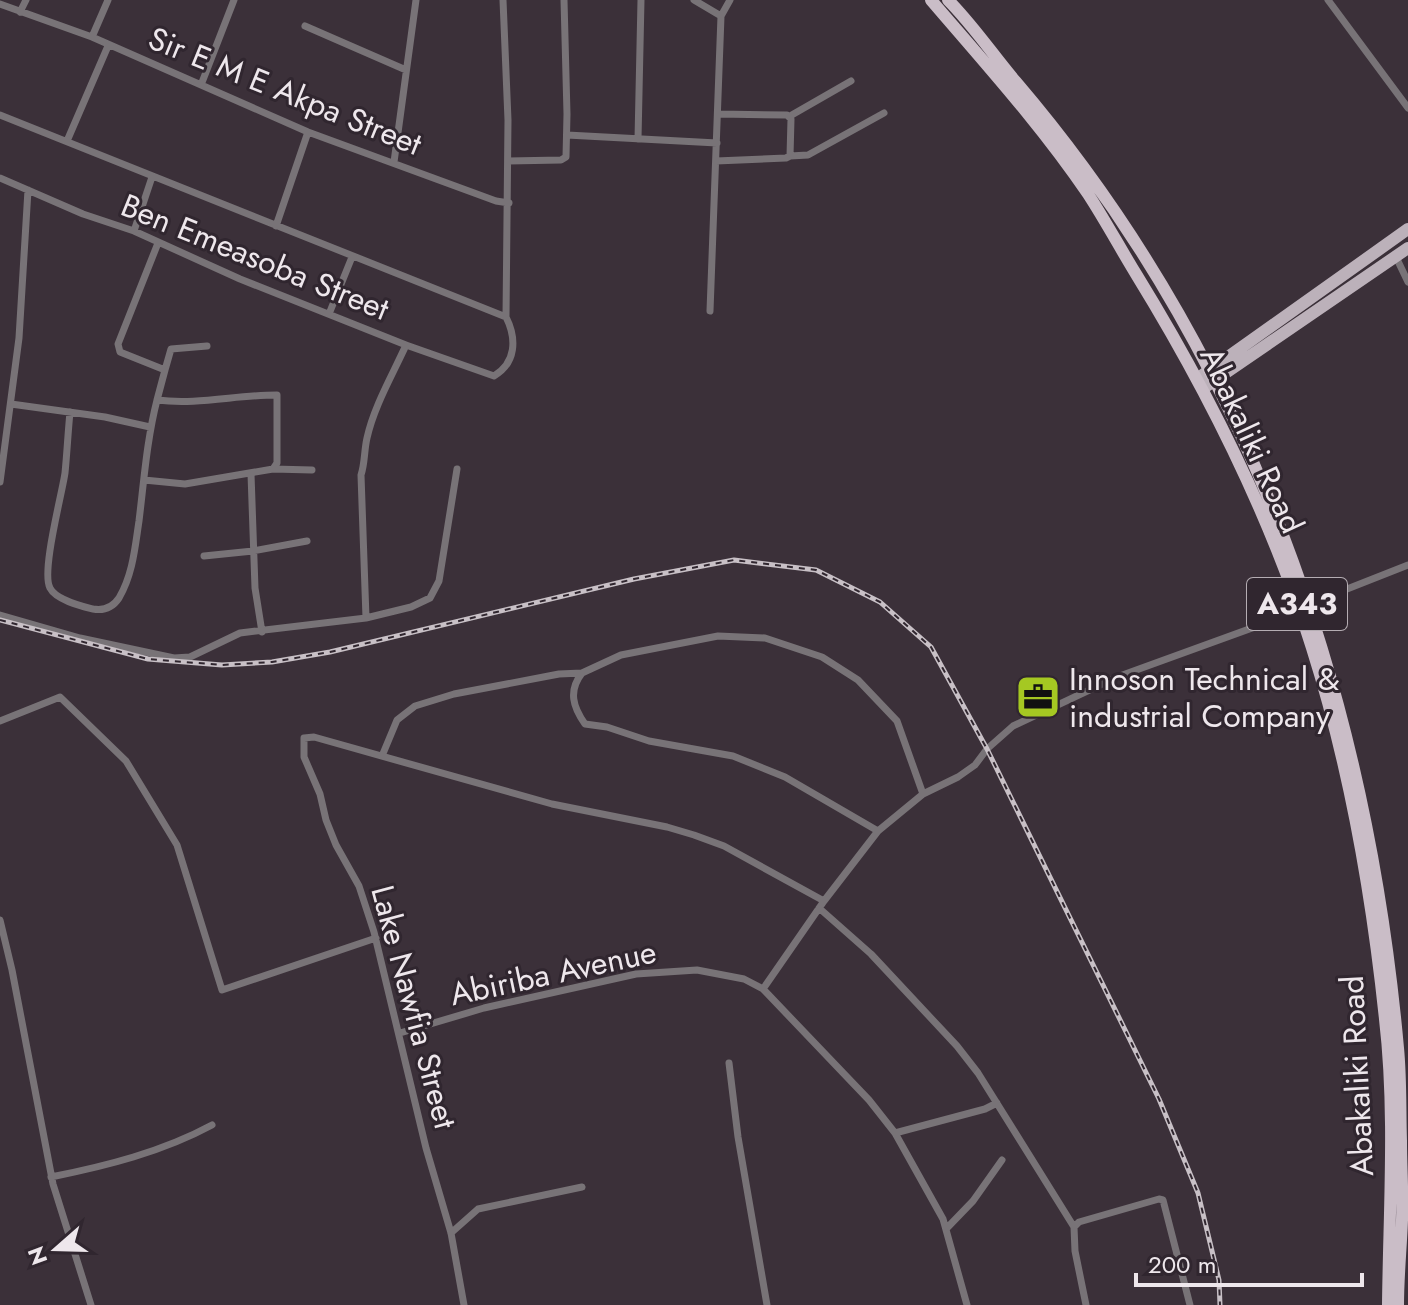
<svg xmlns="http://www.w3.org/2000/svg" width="1408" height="1305" font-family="Jost,sans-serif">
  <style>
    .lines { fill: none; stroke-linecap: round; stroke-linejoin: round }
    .minor { stroke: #787377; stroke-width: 7 }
    .primary { stroke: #bcb1ba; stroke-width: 12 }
    .trunk { stroke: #cabdc7; stroke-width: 12 }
    .rail-casing { stroke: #c8c0c6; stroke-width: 5 }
    .rail { stroke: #30262f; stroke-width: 2; stroke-dasharray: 6; stroke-linecap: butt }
    .labels { text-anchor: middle; stroke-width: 6; stroke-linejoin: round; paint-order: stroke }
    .shield { fill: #30262f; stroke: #b5adb3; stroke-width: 2 }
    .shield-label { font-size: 30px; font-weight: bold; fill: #eee7ec }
    .street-label { font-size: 32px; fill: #eee7ec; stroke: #30262f }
    .poi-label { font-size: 32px; fill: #eee7ec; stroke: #30262f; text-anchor: start }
  </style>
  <rect width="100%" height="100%" fill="#3b3039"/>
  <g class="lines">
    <path class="minor" d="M694,0L721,16
      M1328,0L1408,108
      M0,4L92,37L308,132L496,201L509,203
      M20,12L26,0
      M305,26L406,70
      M92,37L108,0
      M201,85L234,0
      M0,115L506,317
      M790,116L851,81
      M567,135L717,143
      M638,139L641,0
      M67,141L108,46
      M790,156L808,155L884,113
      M508,161L561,160L566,157L567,114L564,0
      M716,161L786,158L790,156L791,119L787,115L718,114
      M394,162L416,0
      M0,178L83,214L134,231L240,279L406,345L494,376C516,363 517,339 506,317L508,120L503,0
      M276,226L308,132
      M134,231L152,177
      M158,243L118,344L120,352L165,370L157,400C198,405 236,395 277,395V463L273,469
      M1396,257L1408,282
      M710,311L721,16L730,0
      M329,314L352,257
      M165,370L171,349L207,346
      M11,404L105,417L150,427
      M70,412C68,432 67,453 65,473C62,494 41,572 50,588C56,600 81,606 93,609C104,611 113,607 119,598C133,574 135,547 139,521C144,480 147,439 157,400
      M251,474L255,588L262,632
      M144,480L185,484L273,469L312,470
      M0,482L19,338L28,190
      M204,556L253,551L307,541
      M1309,604L1408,565
      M0,615L80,638L174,658L190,657L240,633L366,618L411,607L430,598L439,581L457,469
      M366,618L361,475C365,463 364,451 367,438C374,406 393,374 406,345
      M582,673C568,691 573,707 585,724L607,727L649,741L733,756L785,777L878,831
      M0,721L60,697L126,761L177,845L222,990L376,938
      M382,756L397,720L415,706L454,694L559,674L582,673L621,655L718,636L765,638L822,657L858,680L897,721L923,794
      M819,908L871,954L957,1046L978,1073L1074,1227
      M0,920L12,970L53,1184L91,1305
      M763,989L824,901L878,831L923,794L958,777L975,765L987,749L1013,726L1117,677L1299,611
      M400,1033L484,1008L636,974L697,970L744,979L763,989L869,1100L895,1133L943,1219L967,1305
      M729,1063L738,1137L767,1305
      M895,1133L985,1109L997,1103
      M51,1177C106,1166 162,1152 212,1125
      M946,1229L973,1201L1002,1160
      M451,1233L478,1209L582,1187
      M464,1305L451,1233L426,1148L374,932L359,886L336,845L326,820L320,794L304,757V738L314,737L552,804L667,827L694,835L724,846L824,901
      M1086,1305L1075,1251L1074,1227L1079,1222L1159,1199L1163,1200L1190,1305"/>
    <path class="primary" d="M1197,379L1408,229
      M1205,387L1408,248"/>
    <path class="trunk" d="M931,0C985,63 1042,126 1088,194C1105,220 1120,248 1136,274C1208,391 1271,517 1312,648C1350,768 1372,895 1385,1019C1396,1113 1389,1211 1388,1305
      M948,0C973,25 993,55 1016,82C1250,356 1366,693 1398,1048C1401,1079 1400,1110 1401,1141C1401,1167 1403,1193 1402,1220C1401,1248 1398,1276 1398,1305"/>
    <g class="rail-casing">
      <path id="rail" d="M0,620L148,659L222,665L272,662L330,652L634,579L734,560L816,570L880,602L931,647L987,749L1159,1099L1198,1193L1219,1280L1220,1305"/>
    </g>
    <use href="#rail" class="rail"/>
  </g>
  <defs>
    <g id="office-square" transform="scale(2.3)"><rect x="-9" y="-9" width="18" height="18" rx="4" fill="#a5c822" stroke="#30262f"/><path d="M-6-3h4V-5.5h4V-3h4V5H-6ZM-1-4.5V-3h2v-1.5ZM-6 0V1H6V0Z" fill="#111"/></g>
  </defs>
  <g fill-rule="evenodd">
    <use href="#office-square" x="1038" y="697"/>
  </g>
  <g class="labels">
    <rect class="shield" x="1247" y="578" width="100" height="52" rx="6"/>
    <g class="shield-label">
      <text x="1297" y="614">A343</text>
    </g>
    <g class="street-label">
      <text transform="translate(285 91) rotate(22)" y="11">Sir E M E Akpa Street</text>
      <text transform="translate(255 257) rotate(22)" y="11">Ben Emeasoba Street</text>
      <text transform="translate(1252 440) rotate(65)" y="11">Abakaliki Road</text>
      <text transform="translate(553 973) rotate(-12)" y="11">Abiriba Avenue</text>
      <text transform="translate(414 1007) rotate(75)" y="11">Lake Nawfia Street</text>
      <text transform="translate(1357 1076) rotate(-93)" y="11">Abakaliki Road</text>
    </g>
    <g class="poi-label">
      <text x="1069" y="690">Innoson Technical &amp;<tspan x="1069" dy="37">industrial Company</tspan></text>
    </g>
  </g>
  <g transform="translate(56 1249) rotate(250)" stroke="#30262f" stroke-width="6" paint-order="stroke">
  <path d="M0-6L14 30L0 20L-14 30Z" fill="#eee7ec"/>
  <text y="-12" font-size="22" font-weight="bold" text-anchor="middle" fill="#eee7ec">N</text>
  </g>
  <path d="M1136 1273v12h226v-12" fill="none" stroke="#eee7ec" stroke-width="4"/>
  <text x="1148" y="1273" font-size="24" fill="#eee7ec" stroke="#30262f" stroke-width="6" paint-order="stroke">200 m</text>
</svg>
